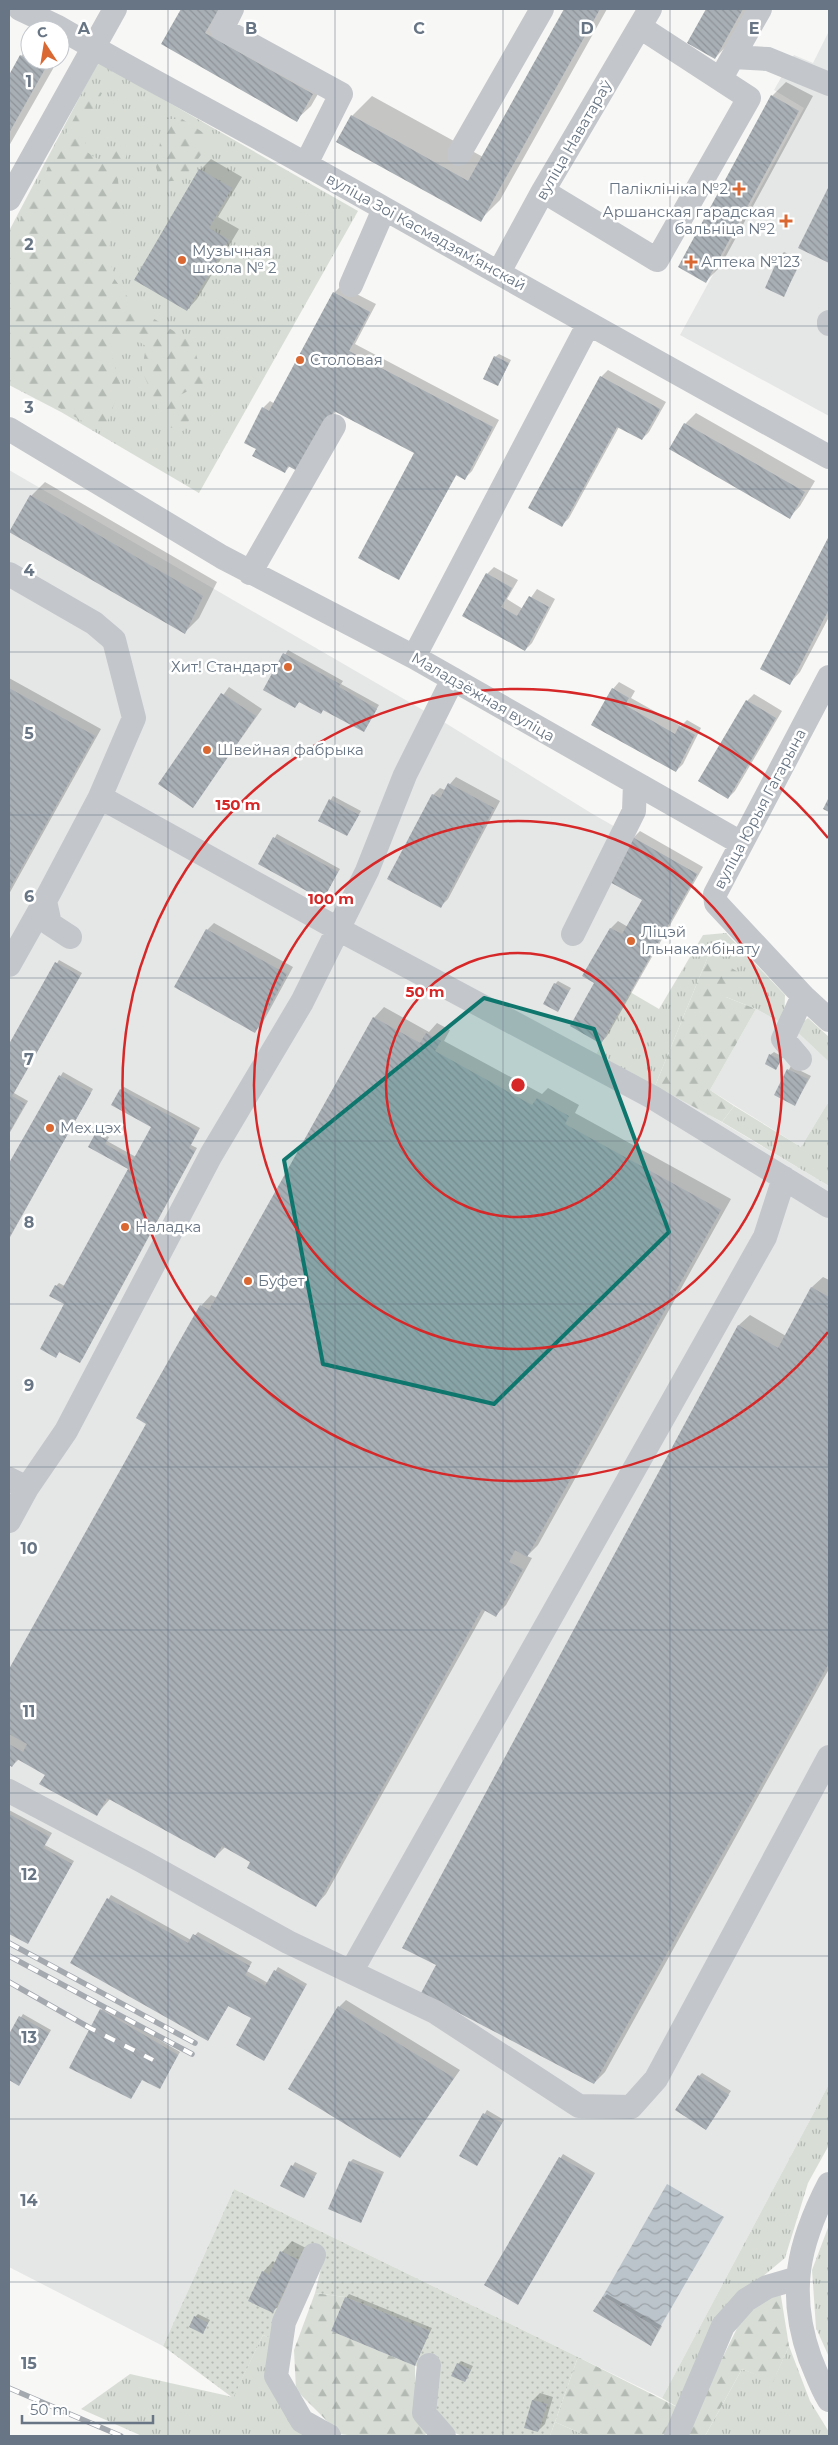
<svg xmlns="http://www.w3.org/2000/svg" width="838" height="2445" font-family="Montserrat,sans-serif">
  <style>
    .built { fill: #e5e6e6 }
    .grass { fill: url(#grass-tufts) }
    .forest { fill: url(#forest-firs) }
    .garden { fill: url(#garden-dots) }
    .water { fill: url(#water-waves) }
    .shadow { fill: #0003 }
    .building { fill: url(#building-back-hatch) }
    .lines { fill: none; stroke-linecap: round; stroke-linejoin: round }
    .minor { stroke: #c3c6ca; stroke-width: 24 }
    .rail-casing { stroke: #a4a9af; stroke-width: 5.5 }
    .rail { stroke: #fff; stroke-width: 4; stroke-dasharray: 11; stroke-linecap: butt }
    .marked { fill: #0f766e; fill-opacity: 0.2; stroke: #0f766e; stroke-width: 4; stroke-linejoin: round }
    .grid { fill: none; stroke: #687584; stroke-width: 1; stroke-opacity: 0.55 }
    .ring { fill: none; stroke: #d62828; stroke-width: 2.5 }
    .poi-dot { fill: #da6833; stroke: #fff; stroke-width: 2 }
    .labels { text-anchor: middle; stroke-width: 5; stroke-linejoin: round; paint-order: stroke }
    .street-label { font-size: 15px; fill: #687584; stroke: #fff }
    .poi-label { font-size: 15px; fill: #687584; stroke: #fff; text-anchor: start }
    .grid-label { font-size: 16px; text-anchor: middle; font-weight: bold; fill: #687584; stroke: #fff; stroke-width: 5; stroke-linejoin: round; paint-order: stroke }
    .centre { fill: #d62828; stroke: #fff; stroke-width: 2.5 }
    .ring-label { font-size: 15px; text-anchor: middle; font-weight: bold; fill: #d62828; stroke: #fff; stroke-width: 5; stroke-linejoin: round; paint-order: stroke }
  </style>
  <defs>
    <pattern id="grass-tufts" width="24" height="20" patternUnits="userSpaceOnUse" patternTransform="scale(1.25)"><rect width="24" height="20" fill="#d8ded6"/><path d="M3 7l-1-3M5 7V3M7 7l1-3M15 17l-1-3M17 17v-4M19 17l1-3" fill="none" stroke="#b3b9b3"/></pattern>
    <pattern id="forest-firs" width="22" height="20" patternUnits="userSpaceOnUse" patternTransform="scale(1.25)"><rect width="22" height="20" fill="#d8ded6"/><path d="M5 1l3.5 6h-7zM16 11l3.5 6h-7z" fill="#b3b9b3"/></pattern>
    <pattern id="garden-dots" width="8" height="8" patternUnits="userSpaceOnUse" patternTransform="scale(1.25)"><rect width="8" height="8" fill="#d8ded6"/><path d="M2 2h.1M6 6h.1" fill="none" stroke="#b3b9b3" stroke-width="1.8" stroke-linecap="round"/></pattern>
    <pattern id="water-waves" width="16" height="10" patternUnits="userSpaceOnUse" patternTransform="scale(1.25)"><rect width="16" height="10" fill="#bbc4ca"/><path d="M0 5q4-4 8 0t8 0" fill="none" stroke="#9ca4aa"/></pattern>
    <pattern id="building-back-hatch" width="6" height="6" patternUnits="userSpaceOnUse" patternTransform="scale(1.25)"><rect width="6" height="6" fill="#a8afb5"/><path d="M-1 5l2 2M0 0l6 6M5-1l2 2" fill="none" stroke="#8d9399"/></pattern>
  </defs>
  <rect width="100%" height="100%" fill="#f7f7f5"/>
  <path class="built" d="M829,31V416L680,335L804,108L774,90L794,55L813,63Z
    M9,470L447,724L591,813L697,874L596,1054L696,1107L829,1186V2084L662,2398L234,2189L163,2346L9,2267Z
    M756,1009L794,1029L829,1062V1101L801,1147L710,1090Z"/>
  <path class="grass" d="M98,62L358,211L199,493L61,412L9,385V231Z
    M726,933L785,995L784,1024L756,1009L726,997L709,954L655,1086L596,1054L630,992L659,1009L703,935Z
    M808,1018L829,1037V1062L794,1029Z
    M829,1101V1186L722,1122L734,1106L801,1147Z
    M829,2084V2145L808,2183L785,2258L757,2281L679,2408L662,2398Z
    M829,2225V2357L816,2328L812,2270Z
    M263,2335L275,2340L270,2377L315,2436H142L81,2409L130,2374L233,2397Z
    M789,2346L810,2401L829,2432V2436H705L742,2369L773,2381Z
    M555,2422L587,2436H550Z"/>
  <path class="forest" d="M90,88L102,93L83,130L87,152L99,160L124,139L127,154L118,180L122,219L108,234L113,277L135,307L193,343L204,383L176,397L190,419L183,431L166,426L142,371L146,346L126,334L111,355L121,386L103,433L9,379V242Z
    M164,119H182L210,137L203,152L183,180L160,182L156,167Z
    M709,954L738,972L726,997L756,1009L710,1090L734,1106L722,1122L655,1086Z
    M780,2290L789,2346L773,2382L742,2369L705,2436H684L746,2310Z
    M315,2293L345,2297L331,2331L415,2366V2411L428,2428L425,2436H356L340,2434L296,2390L294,2350Z
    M578,2357L679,2408L665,2436H587L555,2422Z"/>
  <path class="garden" d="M234,2189L578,2357L550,2436H463L449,2431L432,2407L437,2371L415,2366L429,2331L345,2297L315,2293L324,2256L275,2340L263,2335L233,2398L163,2346Z"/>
  <path class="water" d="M667,2184L724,2217L659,2329L603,2296Z"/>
  <path class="shadow" d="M183,9H224L218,18L326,80L311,106L296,120L163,44Z
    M566,9H607L500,200L480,220L352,116L372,96L483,157Z
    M707,9H751L735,37L715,58L688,43Z
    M60,46L65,49L60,57Z
    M30,47V60H58L9,146V78L21,56Z
    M786,82L813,96L720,267L706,281L772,96Z
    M211,159L242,177L218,217L239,229L197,299L187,310L200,170Z
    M829,188V262L800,248Z
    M784,252L802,260L784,295L781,255Z
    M341,286L376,304L355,344L499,420L472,471L465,478L457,474L399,578L416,452L336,410L307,464L290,466L285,472L257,448L263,408L270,401L275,404L334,293Z
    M499,354L511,360L498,385L495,357Z
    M608,370L666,402L649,432L642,439L619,427L569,518L562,525L601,377Z
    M696,413L815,481L800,506L790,517L685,424Z
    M45,482L217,582L199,618L185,632L31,496Z
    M829,538V617L800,672L790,683L762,669Z
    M494,567L518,580L507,599L523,609L537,589L555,599L532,643L525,650L463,616L487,574Z
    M288,650L343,681L341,684L379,705L364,731L324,709L321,713L300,701L295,706L264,690Z
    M9,678L101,729L9,894Z
    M619,682L635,691L631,698L681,726L687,720L701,728L683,764L676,771L592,725L613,689Z
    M229,687L262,709L193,806L160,784Z
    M754,694L782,711L735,791L728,798L747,701Z
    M456,777L500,801L448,899L441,906L389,879L433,795L440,788L445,790Z
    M333,796L361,811L347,835L319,820Z
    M640,831L703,867L607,1036L601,1043L596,983L584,976L611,928L618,921L628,927L643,899L633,838Z
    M277,834L340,869L323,898L260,864Z
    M214,923L293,967L262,1024L255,1031L207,930Z
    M59,960L82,973L14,1093L28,1101L9,1134V1046Z
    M558,981L571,988L560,1007L555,984Z
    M384,1007L429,1032L437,1023L450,1030L444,1041L542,1094L548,1088L579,1105L575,1113L731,1199L538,1545L527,1556L532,1558L506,1605L496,1615L486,1609L326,1894L316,1905L252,1862L225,1847L215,1857L110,1799L96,1815L47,1774L19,1759L12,1766L9,1764V1672L148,1423L201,1306L211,1295L217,1298L374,1018Z
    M774,1052L783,1057L776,1068L770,1055Z
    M791,1066L811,1076L795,1104L775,1095Z
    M63,1072L93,1089L9,1239V1166Z
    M124,1087L200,1128L191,1145L197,1148L83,1358L80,1361L60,1351L56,1356L66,1303L56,1286L59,1283L65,1286L129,1168L90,1147L99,1132L109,1137L107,1141L136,1157L153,1126L121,1090Z
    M823,1277L829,1280V1669L605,2072L594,2083L437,1964L404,1947L739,1325L750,1315L786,1336L812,1287Z
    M9,1810L52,1833L45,1845L74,1861L27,1943L9,1932Z
    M111,1895L191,1940L198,1932L252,1962L247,1971L268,1983L278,1967L307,1984L267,2056L252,2018L229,2005L208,2040L71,1963Z
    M346,2000L460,2070L399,2157L339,2007Z
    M104,2007L180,2052L160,2087L142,2079L101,2010Z
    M23,2014L51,2030L19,2085L9,2079V2037Z
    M702,2073L731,2091L706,2128L699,2076Z
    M487,2110L504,2120L477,2165L460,2156Z
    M563,2154L595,2173L518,2303L486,2284Z
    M353,2159L384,2172L361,2222L350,2162Z
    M295,2162L317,2173L303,2197L282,2186Z
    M292,2241L308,2249L284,2301L273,2311L263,2272L273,2261L276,2263L282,2252Z
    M349,2294L432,2328L415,2364L346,2298Z
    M607,2294L662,2326L651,2345L604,2297Z
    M198,2314L210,2320L203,2332L195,2317Z
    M461,2361L473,2366L465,2381L458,2364Z
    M540,2393L553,2397L545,2424L538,2431L525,2427L533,2400Z"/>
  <path class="building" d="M181,9H219L205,33L313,94L297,122L161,44Z
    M564,9H600L481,222L336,142L351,115L468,181Z
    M706,9H743L715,59L687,43Z
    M20,55L45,69L9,133V75Z
    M771,95L799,111L706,283L678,267Z
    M199,169L232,188L209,228L229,240L187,311L134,280Z
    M829,186V263L798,248Z
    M780,254L799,263L784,297L765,288Z
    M333,292L370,312L349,351L493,427L465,480L456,475L399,580L358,558L414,453L334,411L301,473L288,466L285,473L252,456L256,449L244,443L262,407L269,411Z
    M494,356L509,363L498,386L483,379Z
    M600,376L660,409L642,440L617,427L562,527L528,508Z
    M684,423L805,492L790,519L669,449Z
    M30,495L203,596L185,634L9,532Z
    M829,536V609L790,685L760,669Z
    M486,573L512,588L501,607L517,616L529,596L549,607L525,651L462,616Z
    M283,653L340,684L339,687L377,709L364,732L323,710L321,714L299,702L295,708L263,690Z
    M9,688L95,736L9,890Z
    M612,688L629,698L625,705L675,734L679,726L695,735L676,772L591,725Z
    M221,693L256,716L193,808L158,784Z
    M746,700L776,718L728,799L698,781Z
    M448,783L494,808L441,908L387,879L432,794L440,798Z
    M829,797V812L823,809Z
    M329,799L359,815L347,836L318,821Z
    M273,837L338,872L323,900L258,864Z
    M632,837L697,874L601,1044L570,1026L594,983L582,976L610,928L622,934L642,900L608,881Z
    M206,929L287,974L255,1033L174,987Z
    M55,962L80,976L12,1096L25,1104L9,1133V1044Z
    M554,983L569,991L558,1012L543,1004Z
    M373,1017L420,1043L426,1033L441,1041L435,1051L532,1105L537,1098L569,1116L565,1124L721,1210L527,1557L515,1550L509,1562L523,1569L496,1617L482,1609L316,1907L247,1868L250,1862L222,1846L215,1858L107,1798L97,1816L39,1784L45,1775L17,1759L12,1767L9,1765V1744L23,1752L27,1744L9,1734V1669L146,1424L136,1418L200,1305L209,1310Z
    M769,1054L781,1060L776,1070L765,1064Z
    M787,1069L808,1079L795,1106L774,1095Z
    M59,1075L91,1093L9,1238V1163Z
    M120,1089L198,1131L189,1148L195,1151L80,1363L59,1352L56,1358L40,1349L64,1304L49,1296L55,1285L62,1289L128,1169L88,1147L95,1134L107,1140L105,1144L133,1160L151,1127L111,1105Z
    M811,1287L829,1297V1663L594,2084L421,1993L436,1965L402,1948L738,1325L778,1348Z
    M9,1814L49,1837L43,1848L72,1864L28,1944L9,1934Z
    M107,1898L188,1943L193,1934L250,1966L245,1975L265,1986L274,1970L305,1987L264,2061L236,2045L251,2018L228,2006L208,2041L70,1963Z
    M338,2006L454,2078L400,2158L288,2089Z
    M100,2009L178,2055L160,2089L142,2080L131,2099L69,2068Z
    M19,2016L49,2033L19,2086L9,2080V2034Z
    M698,2075L729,2095L706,2130L675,2110Z
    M483,2113L502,2123L477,2166L459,2156Z
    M559,2157L593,2176L518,2305L484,2285Z
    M349,2161L382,2175L361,2223L328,2209Z
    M291,2165L315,2177L304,2198L280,2186Z
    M280,2251L299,2260L273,2313L248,2301L262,2271L269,2275Z
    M603,2296L659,2329L651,2346L593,2311Z
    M345,2297L430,2331L415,2366L331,2331Z
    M194,2316L208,2323L203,2334L189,2327Z
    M457,2363L471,2370L465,2382L451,2376Z
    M532,2400L547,2404L538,2432L524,2428Z"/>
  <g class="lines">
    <path class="minor" d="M20,9L58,27C140,75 224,118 307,165C481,263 654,361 829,457
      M232,9L222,29L341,94L306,164
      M733,57L768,59L829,84
      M726,69L760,9
      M459,154L542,9
      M543,191L657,260L749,98L640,27
      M9,199L115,9
      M499,272L543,191L650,9
      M351,285L384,209
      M829,322V324
      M9,429L222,557L414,657L741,843
      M250,573L334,426
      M9,574L94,623L114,640L134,718L100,797L45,901L50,924L70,937
      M414,657L588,325
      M829,677L715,894L716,903L803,996L829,1020
      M100,797L338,929L652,1097L829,1206
      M573,934L634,811L635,783
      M9,965L45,901
      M800,1059L783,1039L803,996
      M9,1479L27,1488L66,1431L211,1155L302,1002L367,871L405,775L453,679
      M9,1521L27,1488
      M9,1791L142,1861L288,1942L435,2012L579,2106L631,2107L656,2079L829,1757
      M351,1972L765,1237L784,1178
      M829,2184C798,2244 787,2292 810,2358C816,2372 821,2387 829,2400
      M314,2255L284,2322L276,2376L302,2421L329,2436
      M429,2365L424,2413L444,2436
      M676,2436L723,2326L746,2300L767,2287L798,2278"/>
    <g class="rail-casing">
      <path id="rail" d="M9,1943L195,2043
        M9,1956L192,2054
        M9,1982L90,2028L153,2060
        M9,2388L121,2436"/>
    </g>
    <use href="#rail" class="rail"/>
  </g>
  <path class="marked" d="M484,998L594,1029L669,1232L494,1404L323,1364L284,1160Z"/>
  <path class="grid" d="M168,9V2436M335,9V2436M503,9V2436M670,9V2436M9,163H829M9,326H829M9,489H829M9,652H829M9,815H829M9,978H829M9,1141H829M9,1304H829M9,1467H829M9,1630H829M9,1793H829M9,1956H829M9,2119H829M9,2282H829"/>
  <g class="ring">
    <circle cx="518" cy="1085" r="132"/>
    <circle cx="518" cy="1085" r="264"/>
    <path d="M828 1332A396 396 0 1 1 828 838"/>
  </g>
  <g class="poi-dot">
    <path d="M736.5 181.5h5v5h5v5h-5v5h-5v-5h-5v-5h5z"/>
    <path d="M783.5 213.5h5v5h5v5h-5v5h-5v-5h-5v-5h5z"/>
    <circle cx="182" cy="260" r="5"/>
    <path d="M688.5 254.5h5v5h5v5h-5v5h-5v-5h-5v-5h5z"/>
    <circle cx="300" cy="360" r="5"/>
    <circle cx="288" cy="667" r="5"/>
    <circle cx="207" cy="750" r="5"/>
    <circle cx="631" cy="941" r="5"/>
    <circle cx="50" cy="1128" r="5"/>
    <circle cx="125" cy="1227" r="5"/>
    <circle cx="248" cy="1281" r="5"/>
  </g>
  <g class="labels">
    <g class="street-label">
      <text transform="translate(574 140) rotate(-60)" y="5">вуліца Наватараў</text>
      <text transform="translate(426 232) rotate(29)" y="5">вуліца Зоі Касмадзямʼянскай</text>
      <text transform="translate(483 697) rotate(30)" y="5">Маладзёжная вуліца</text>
      <text transform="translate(760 809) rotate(-62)" y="5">вуліца Юрыя Гагарына</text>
    </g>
    <g class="poi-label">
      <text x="728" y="194" text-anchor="end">Паліклініка №2</text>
      <text x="775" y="217" text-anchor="end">Аршанская гарадская<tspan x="775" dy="17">бальніца №2</tspan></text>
      <text x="192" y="256">Музычная<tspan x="192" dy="17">школа № 2</tspan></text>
      <text x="701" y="267">Аптека №123</text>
      <text x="310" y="365">Столовая</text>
      <text x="278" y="672" text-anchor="end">Хит! Стандарт</text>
      <text x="217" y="755">Швейная фабрыка</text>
      <text x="641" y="937">Ліцэй<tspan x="641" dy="17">Ільнакамбінату</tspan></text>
      <text x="60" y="1133">Мех.цэх</text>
      <text x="135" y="1232">Наладка</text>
      <text x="258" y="1286">Буфет</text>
    </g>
  </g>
  <g class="grid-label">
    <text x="84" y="34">A</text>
    <text x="251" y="34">B</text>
    <text x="419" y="34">C</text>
    <text x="587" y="34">D</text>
    <text x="754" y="34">E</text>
    <text x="29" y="87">1</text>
    <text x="29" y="250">2</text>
    <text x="29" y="413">3</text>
    <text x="29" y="576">4</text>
    <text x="29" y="739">5</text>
    <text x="29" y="902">6</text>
    <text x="29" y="1065">7</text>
    <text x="29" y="1228">8</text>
    <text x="29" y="1391">9</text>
    <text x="29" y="1554">10</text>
    <text x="29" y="1717">11</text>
    <text x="29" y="1880">12</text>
    <text x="29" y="2043">13</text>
    <text x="29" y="2206">14</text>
    <text x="29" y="2369">15</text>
  </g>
  <circle cx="518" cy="1085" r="8" class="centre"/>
  <g class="ring-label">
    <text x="238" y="810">150 m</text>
    <text x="331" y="904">100 m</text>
    <text x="425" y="997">50 m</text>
  </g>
  <rect width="838" height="2445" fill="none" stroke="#687584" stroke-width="20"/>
  <g transform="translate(45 45) rotate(348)"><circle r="24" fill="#ffffff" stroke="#c3c8ce"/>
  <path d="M0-4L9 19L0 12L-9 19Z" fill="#da6833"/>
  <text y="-8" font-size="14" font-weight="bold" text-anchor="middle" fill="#687584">С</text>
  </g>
  <path d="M22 2415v8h131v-8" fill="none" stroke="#687584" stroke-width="2.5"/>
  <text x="30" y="2415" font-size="15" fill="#687584" stroke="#ffffff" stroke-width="4" paint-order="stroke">50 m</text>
</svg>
